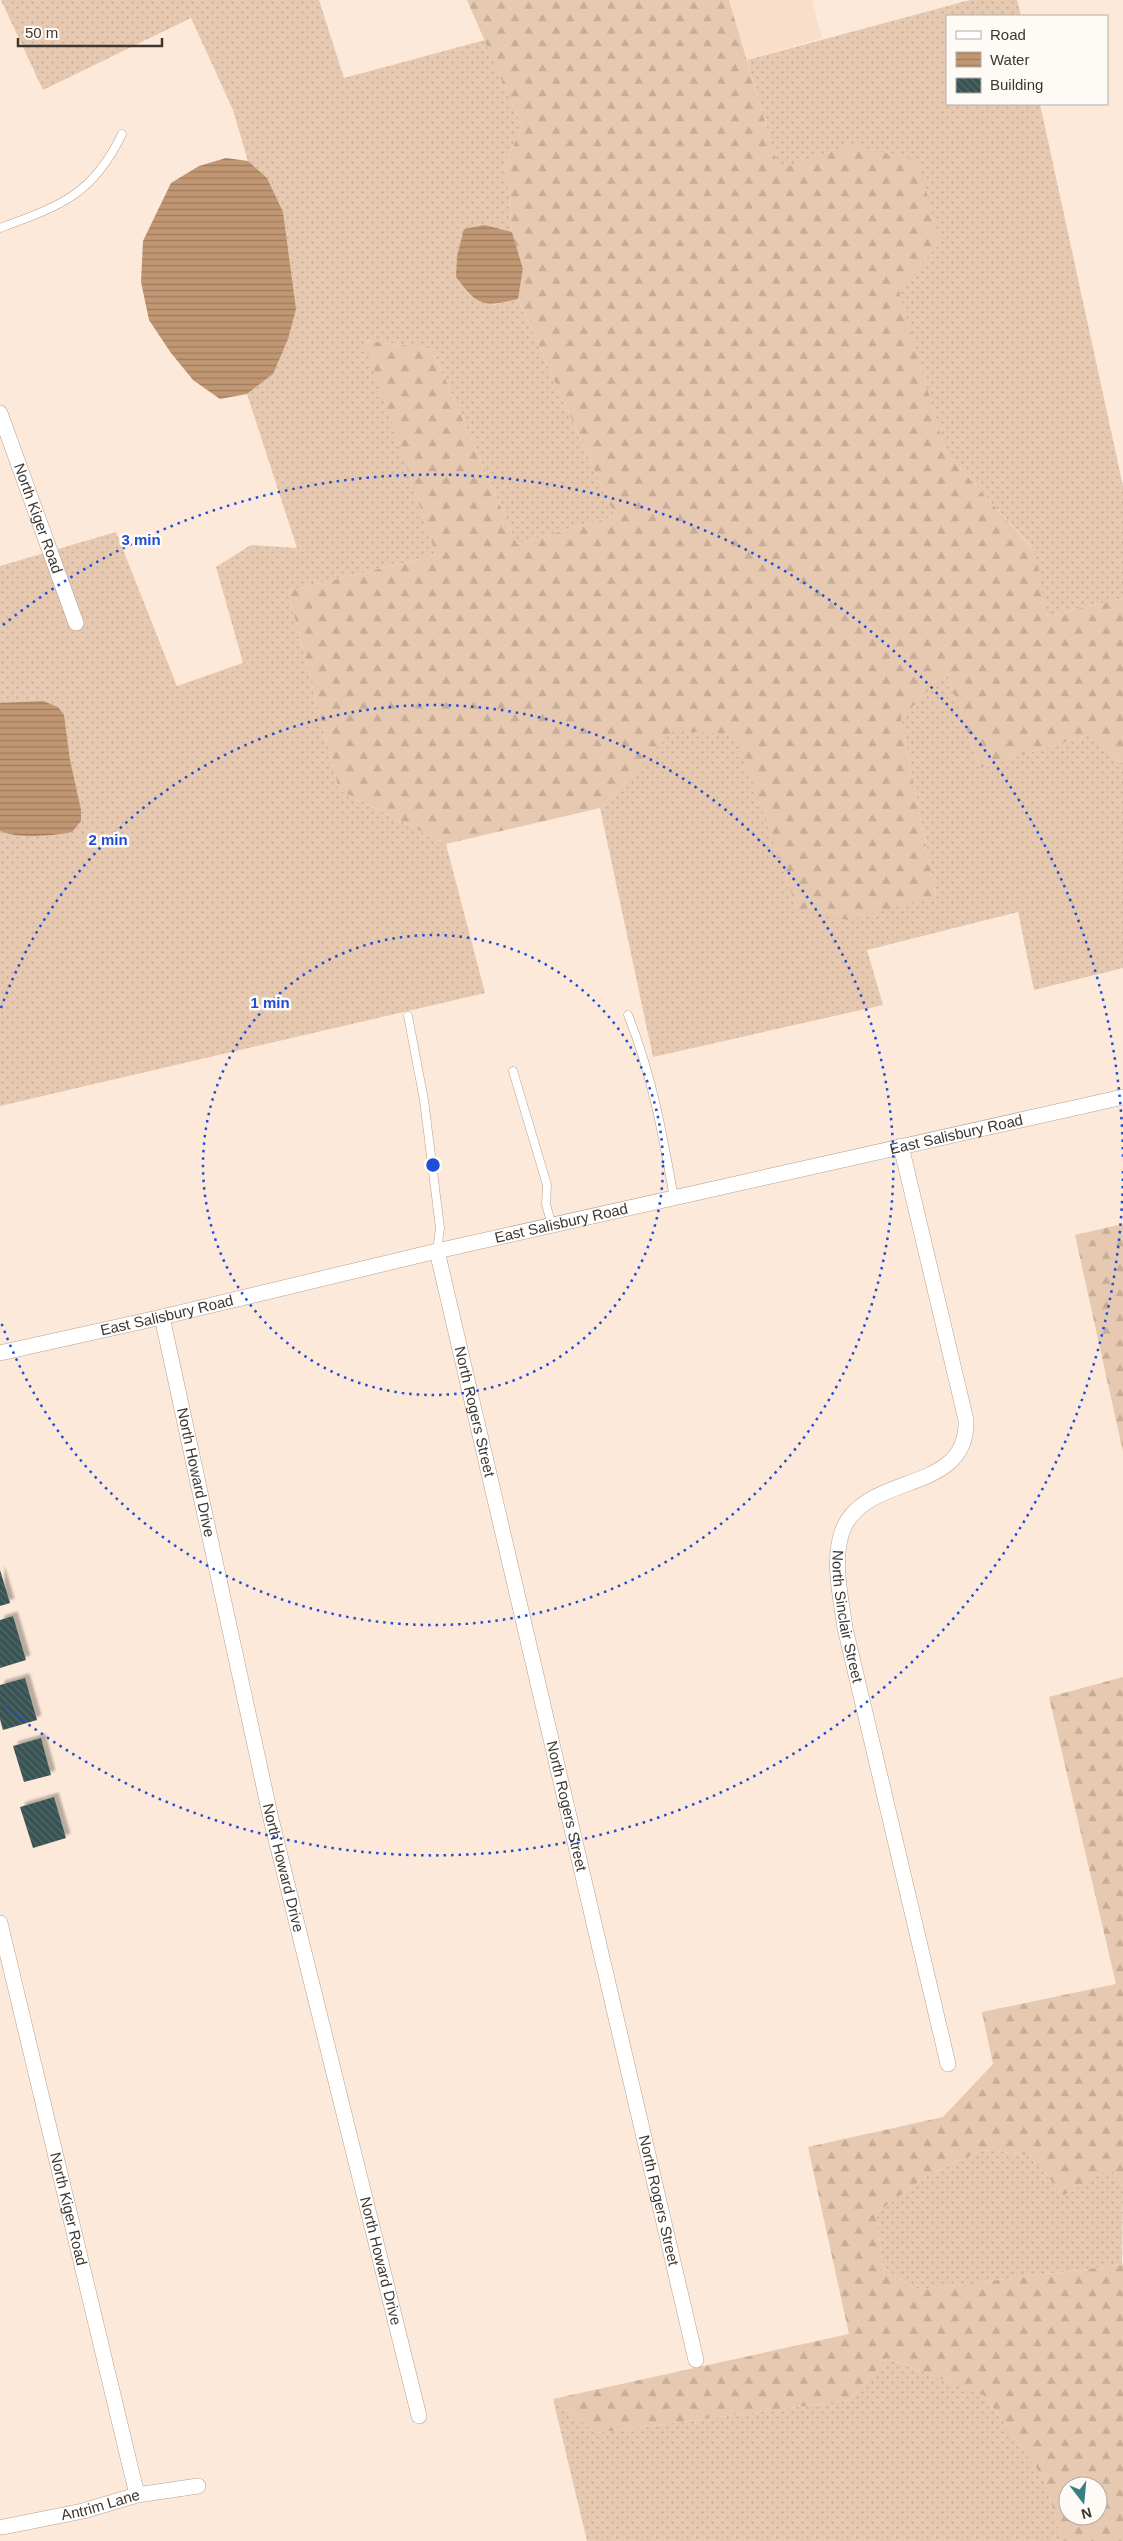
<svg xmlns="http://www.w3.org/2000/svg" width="1123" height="2541" font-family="Arial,sans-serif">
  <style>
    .built { fill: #f9dfc9 }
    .grass { fill: url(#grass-dots) }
    .forest { fill: url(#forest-firs); fill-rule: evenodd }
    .water { fill: url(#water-rules) }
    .building { fill: url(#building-back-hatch); filter: url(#shadow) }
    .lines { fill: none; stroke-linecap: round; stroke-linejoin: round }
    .service-casing { stroke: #b4a192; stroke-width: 9 }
    .minor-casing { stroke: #b4a192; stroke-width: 16 }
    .service { stroke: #fff; stroke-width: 8 }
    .minor { stroke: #fff; stroke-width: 15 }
    .ring { fill: none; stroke: #1d4ed8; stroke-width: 2.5; stroke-dasharray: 2.5 5 }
    .labels { text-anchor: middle; stroke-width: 5; stroke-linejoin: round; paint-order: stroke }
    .street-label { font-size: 15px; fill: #3e3730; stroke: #fefaf6 }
    .centre { fill: #1d4ed8; stroke: #fefaf6; stroke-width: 2.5 }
    .ring-label { font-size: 15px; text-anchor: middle; font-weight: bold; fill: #1d4ed8; stroke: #fefaf6; stroke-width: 5; stroke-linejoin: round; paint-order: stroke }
  </style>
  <defs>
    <pattern id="grass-dots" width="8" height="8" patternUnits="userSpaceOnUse" patternTransform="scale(1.25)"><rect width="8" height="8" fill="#e6c9b0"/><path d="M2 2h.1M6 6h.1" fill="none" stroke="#c6ad98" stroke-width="1.8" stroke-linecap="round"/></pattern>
    <pattern id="forest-firs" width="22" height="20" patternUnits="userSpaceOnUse" patternTransform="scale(1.25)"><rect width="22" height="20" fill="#e6c9b0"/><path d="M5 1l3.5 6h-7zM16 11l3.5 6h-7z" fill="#c6ad98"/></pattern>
    <pattern id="water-rules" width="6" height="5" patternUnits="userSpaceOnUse" patternTransform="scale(1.25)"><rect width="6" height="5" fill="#c09772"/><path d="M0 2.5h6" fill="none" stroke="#9d7c5e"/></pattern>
    <pattern id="building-back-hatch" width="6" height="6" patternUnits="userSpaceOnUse" patternTransform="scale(1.25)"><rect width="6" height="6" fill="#395353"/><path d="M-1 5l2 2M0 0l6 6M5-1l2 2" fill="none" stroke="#556969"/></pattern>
    <filter id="shadow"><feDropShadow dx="4.5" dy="-4.5" stdDeviation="1" flood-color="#0004"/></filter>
  </defs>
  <rect width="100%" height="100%" fill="#fde9d9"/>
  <path class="built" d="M729,0H812L822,38L747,60Z"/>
  <path class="grass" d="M1,0H319L344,78L485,40L522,127L506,161L512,232L485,225L493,305L518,299L615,516L517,544L432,349L365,340L436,555L288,591L339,790L446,844L485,993L0,1106V566L116,532L177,686L243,663L216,567L251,545L297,548L247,394L273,374L267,178L248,161L233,110L191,18L43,90Z
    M970,0H1017L1021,16H947V104H1040L1123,486V598L1047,616L1031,546L946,453L898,291L940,243L850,145L779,170L747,60Z
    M946,670L980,768L1087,735L1123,763V968L1034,990L1018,912L867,950L883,1005L653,1057L600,808L673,730L736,734L797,909L936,897L901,719Z
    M983,2150L1029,2155L1064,2195L1111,2167L1123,2187L1122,2265L916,2290L883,2267L876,2213L930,2174Z
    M887,2358L985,2396L1045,2480L1062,2541H587L553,2399L596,2433L850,2400Z"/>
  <path class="forest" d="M467,0H729L779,169L850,145L918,160L940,243L899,291L946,453L1035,551L1047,616L1123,598V763L1087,735L980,768L946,671L901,719L936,897L848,920L797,909L735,734L673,731L600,808L446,844L339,790L288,591L436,555L364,340L432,349L517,544L615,516L518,299L523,269L512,232L506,161L522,127Z
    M1123,1224V1452L1075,1235Z
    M1123,1677V2187L1111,2168L1064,2195L1029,2155L983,2150L930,2174L876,2213L883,2267L916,2290L1122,2265L1123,2263V2541H1062L1045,2480L985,2396L887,2358L850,2400L596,2433L553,2399L849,2334L808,2147L943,2117L993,2064L982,2012L1116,1984L1049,1697ZM1068,2486H1098V2516H1068Z"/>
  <path class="water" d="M226,158L248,161L267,178L283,212L296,309L288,339L273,374L247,394L220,399L193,380L171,353L149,320L141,282L143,241L171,183L199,166Z
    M485,225L512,232L523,269L518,299C483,308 477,305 456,277L457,256L464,229Z
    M43,701L58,707L64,715L70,760L81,810V821L72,832L67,833C45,836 20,839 0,831V703Z"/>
  <path class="building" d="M0,1570L10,1603L0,1606Z
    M13,1616L26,1660L0,1668V1620Z
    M25,1678L37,1720L3,1730L0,1719V1685Z
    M41,1738L51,1775L24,1782L13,1746Z
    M54,1797L66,1838L33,1848L20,1807Z"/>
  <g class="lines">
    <g class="service-casing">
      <path id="service" d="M0,228C60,206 93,195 122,134
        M628,1015C652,1074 663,1136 674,1198
        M408,1016L424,1100L440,1228L437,1251
        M513,1071L547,1185L546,1204L552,1226"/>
    </g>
    <g class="minor-casing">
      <g id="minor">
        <path id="s1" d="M0,413L76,623"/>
        <path id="s2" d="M901,1146L966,1420C969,1496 863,1471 842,1532C832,1562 841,1598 845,1628L948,2064"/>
        <path id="s3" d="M437,1251L696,2360"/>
        <path id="s4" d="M162,1317L271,1819L419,2416"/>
        <path id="s5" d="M0,1353L162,1317L437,1251L1123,1097"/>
        <path id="s6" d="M0,1923L137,2495"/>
        <path id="s7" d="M3,2527L83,2511L137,2495L198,2486"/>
      </g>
    </g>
    <use href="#service" class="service"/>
    <use href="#minor" class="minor"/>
  </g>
  <g class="ring">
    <circle cx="433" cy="1165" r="230"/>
    <path d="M1 1008A460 460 0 1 1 1 1322"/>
    <path d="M1123 1171A690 690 0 0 1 3 1705M3 625A690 690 0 0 1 1123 1159"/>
  </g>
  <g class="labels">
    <g class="street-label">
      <text dy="5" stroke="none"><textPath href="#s1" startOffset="112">North Kiger Road</textPath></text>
      <text dy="5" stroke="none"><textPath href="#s5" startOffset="981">East Salisbury Road</textPath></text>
      <text dy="5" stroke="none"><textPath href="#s5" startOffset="576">East Salisbury Road</textPath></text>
      <text dy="5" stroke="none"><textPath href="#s5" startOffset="171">East Salisbury Road</textPath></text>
      <text dy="5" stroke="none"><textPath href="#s3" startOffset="165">North Rogers Street</textPath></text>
      <text dy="5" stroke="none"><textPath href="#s4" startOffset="159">North Howard Drive</textPath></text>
      <text dy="5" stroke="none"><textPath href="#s2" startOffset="546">North Sinclair Street</textPath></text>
      <text dy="5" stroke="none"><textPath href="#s3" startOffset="570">North Rogers Street</textPath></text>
      <text dy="5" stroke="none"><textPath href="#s4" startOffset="564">North Howard Drive</textPath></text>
      <text dy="5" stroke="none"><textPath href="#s3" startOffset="975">North Rogers Street</textPath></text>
      <text dy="5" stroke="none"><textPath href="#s6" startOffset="294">North Kiger Road</textPath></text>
      <text dy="5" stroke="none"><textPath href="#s4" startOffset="969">North Howard Drive</textPath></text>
      <text dy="5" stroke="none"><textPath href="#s7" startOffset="100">Antrim Lane</textPath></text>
    </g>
  </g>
  <circle cx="433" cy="1165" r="8" class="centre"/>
  <g class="ring-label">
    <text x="141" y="545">3 min</text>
    <text x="108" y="845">2 min</text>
    <text x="270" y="1008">1 min</text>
  </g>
  <rect x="946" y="15" width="162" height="90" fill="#fefaf6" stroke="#b1aca7"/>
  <rect x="956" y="31" width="25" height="8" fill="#ffffff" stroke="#b1aca7"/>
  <text x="990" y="40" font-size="15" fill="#3e3730">Road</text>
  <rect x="956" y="52" width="25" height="15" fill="url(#water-rules)" stroke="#b1aca7"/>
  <text x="990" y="65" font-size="15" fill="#3e3730">Water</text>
  <rect x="956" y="78" width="25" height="15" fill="url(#building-back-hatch)" stroke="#b1aca7"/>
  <text x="990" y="90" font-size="15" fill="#3e3730">Building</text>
  <g transform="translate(1083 2501) rotate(164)"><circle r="24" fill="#fefaf6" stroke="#b1aca7"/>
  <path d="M0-4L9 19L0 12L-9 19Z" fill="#37807f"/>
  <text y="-8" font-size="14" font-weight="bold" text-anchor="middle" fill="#3e3730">N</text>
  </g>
  <path d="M18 38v8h144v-8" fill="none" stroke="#3e3730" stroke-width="2.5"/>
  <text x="25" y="38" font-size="15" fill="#3e3730" stroke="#fefaf6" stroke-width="4" paint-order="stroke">50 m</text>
</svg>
